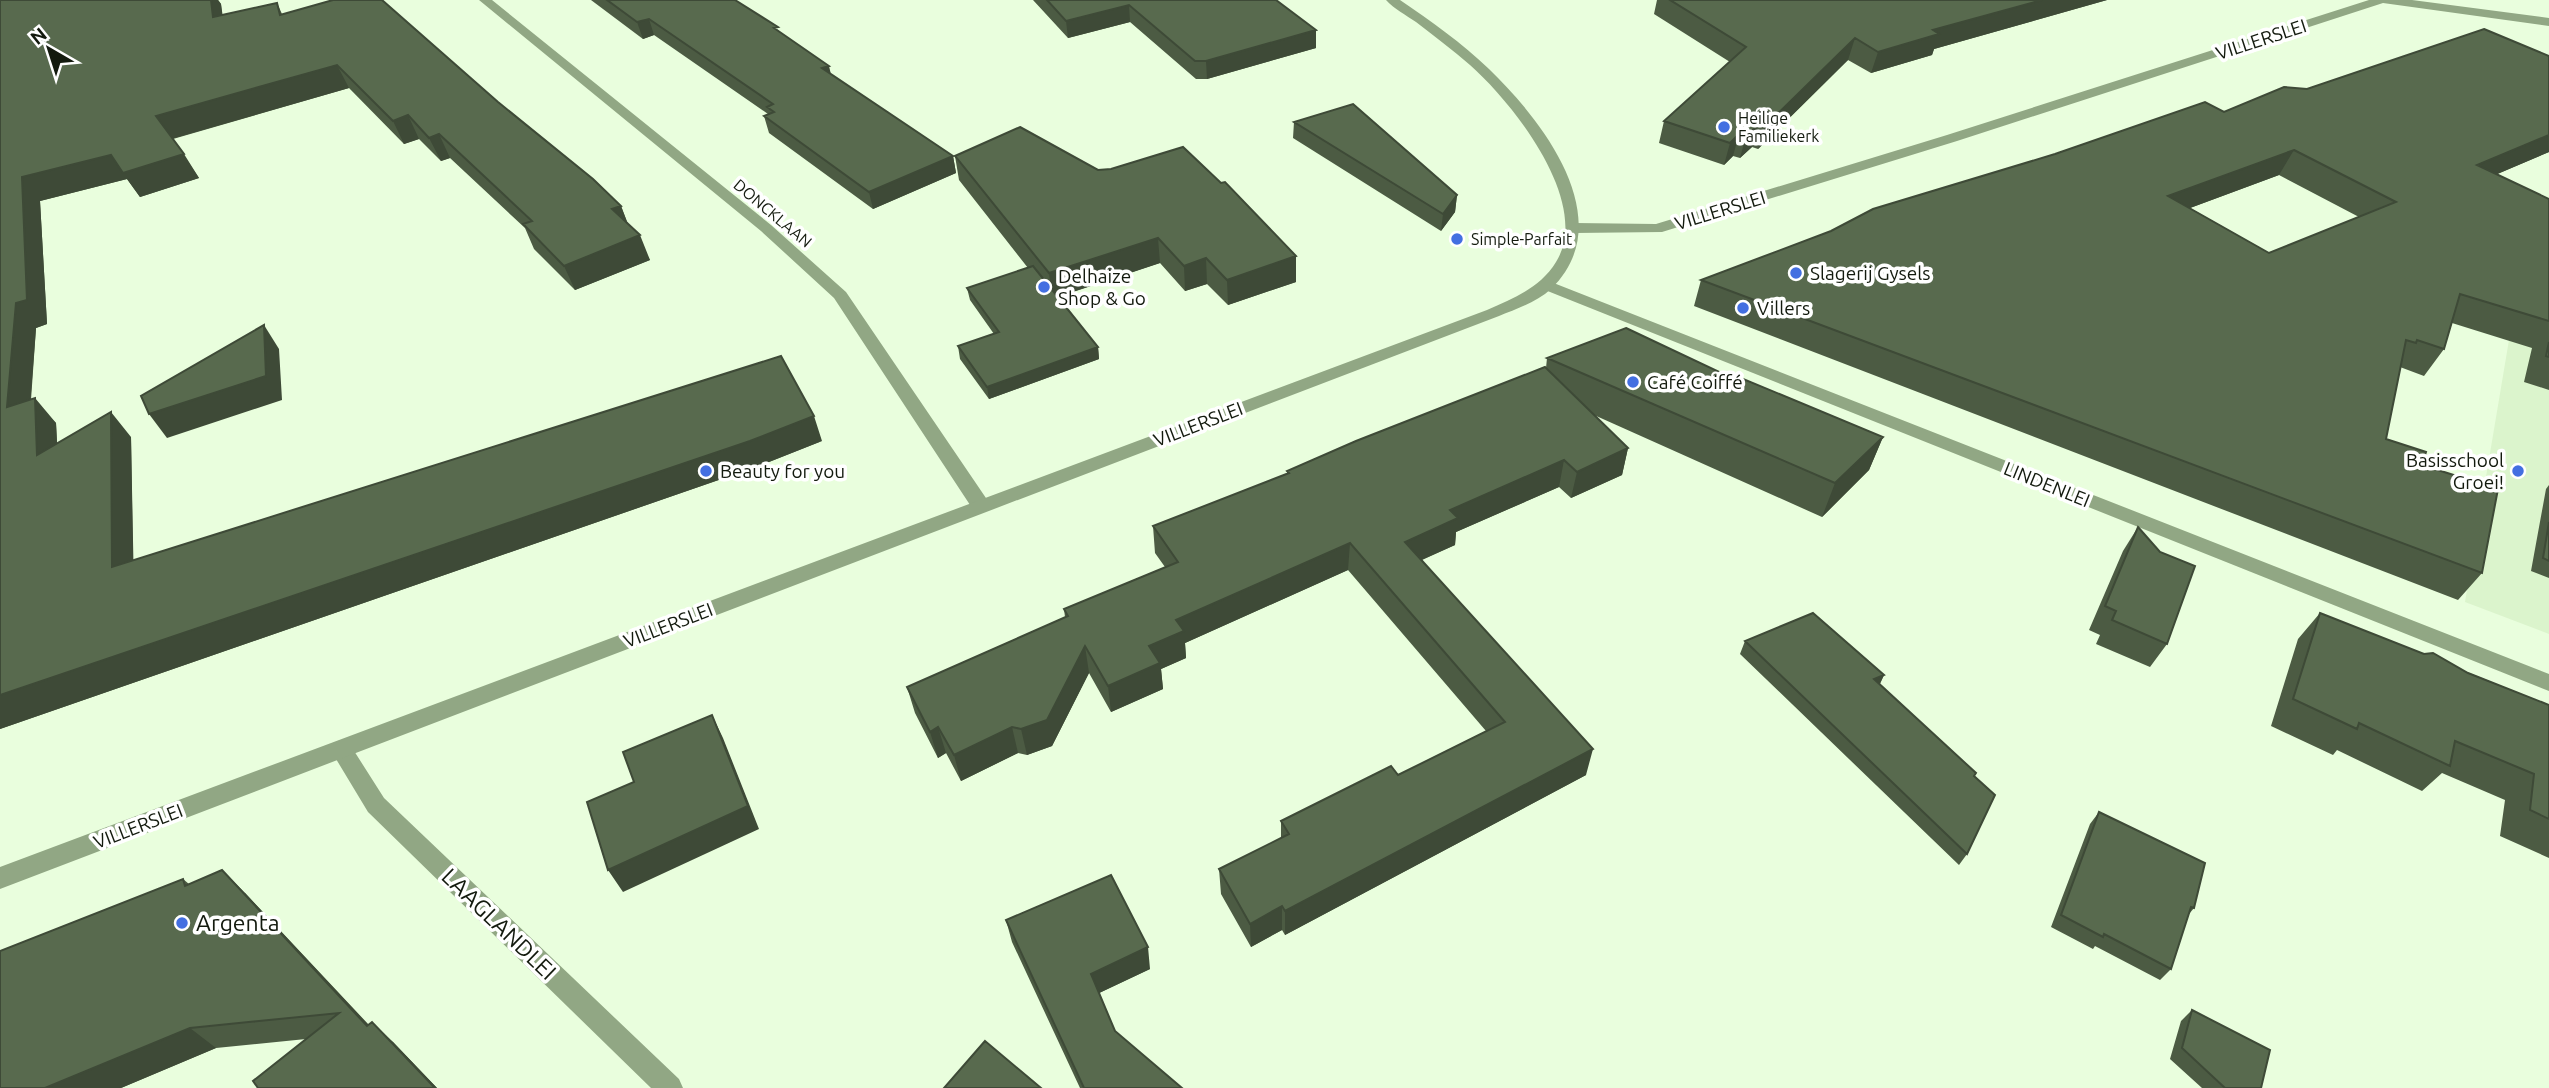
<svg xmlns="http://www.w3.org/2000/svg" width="2549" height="1088" font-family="Ubuntu,sans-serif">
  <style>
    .built { fill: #dbf4cc }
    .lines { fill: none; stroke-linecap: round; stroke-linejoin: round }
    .minor { fill: #91a784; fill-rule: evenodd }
    .tertiary { fill: #91a784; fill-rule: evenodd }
    .wall { fill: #4c5b43; fill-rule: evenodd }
    .shaded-wall { fill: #3e4a37 }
    .building { fill: #586a4e; stroke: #3e4a37; stroke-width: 2; fill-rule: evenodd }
    .poi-dot { fill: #436fe1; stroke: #fff; stroke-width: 2.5 }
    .labels { text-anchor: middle; stroke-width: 7; stroke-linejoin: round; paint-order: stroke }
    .far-poi-label { font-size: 16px; fill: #131a0e; stroke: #fff; text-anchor: start }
    .far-street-label { font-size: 16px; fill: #131a0e; stroke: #fff }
    .street-label { font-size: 19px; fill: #131a0e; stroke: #fff }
    .poi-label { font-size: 19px; fill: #131a0e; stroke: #fff; text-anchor: start }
    .near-poi-label { font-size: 23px; fill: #131a0e; stroke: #fff; text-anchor: start }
    .near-street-label { font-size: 23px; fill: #131a0e; stroke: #fff }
  </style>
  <rect width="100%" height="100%" fill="#e9fedd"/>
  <path class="built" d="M2549,289V634L2465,602L2509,340Z"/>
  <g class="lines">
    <path class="minor" d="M479,0H492L771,225L846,292L988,501L990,506L988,511H974L834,298L761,231Z
      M2369,0H2412L2549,18V26L2383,3L1957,141L1662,232L1575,233L1567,228L1575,223L1656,224L1947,135Z
      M1546,280L2549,674V691L1540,288L1538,285Z
      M341,740L349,743L384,798L679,1079L683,1088H651L368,812L330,749L333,743Z"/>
    <path class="tertiary" d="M1386,0H1400C1431,21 1462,43 1489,69C1543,121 1621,221 1551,289C1537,302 1516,309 1499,316L0,889V867L1487,310C1514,298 1540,288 1556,262C1593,203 1512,102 1470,65C1453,50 1434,36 1416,22C1406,15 1394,9 1386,0Z"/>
  </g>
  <path class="wall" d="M0,0H218L221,4L222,15L277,3L282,14L498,102L621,206L628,224L650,260L575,290L534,249L525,228L450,158L441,161L419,139L404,144L349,88L173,139L199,178L140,197L127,179L40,201L47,324L36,328L31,400L56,423L57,443L131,437L133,560L822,441L759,466L0,729Z
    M591,0H735L779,31L831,75L953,156L956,173L873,209L769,133L764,116L768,114L654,35L643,39Z
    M1033,0H1276L1316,30V48L1207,79H1196L1130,22L1068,38Z
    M1657,0H2107L1934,49L1932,55L1871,73L1848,60L1758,149L1752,147L1740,158L1733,156L1724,165L1659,143L1664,121L1730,62L1654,14Z
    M2224,112L2549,152L2497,174L2549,199V390L2524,382L2532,348L2452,323L2444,349L2424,376L2400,367L2386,439L2422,465L2482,573L2458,600L1694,306L1701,280ZM2279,175L2359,217L2269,253L2190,208Z
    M1294,122L1457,195L1455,212L1441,231L1293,138Z
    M955,156L1098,170L1296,256V282L1228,305L1207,284L1185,291L1160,263L1057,297L1098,347L1099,359L989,399L960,359L958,346L994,334L970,300L967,288L1028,268L959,180Z
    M1547,358L1735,379L1736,376L1883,437L1869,470L1822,517L1594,415L1628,448L1622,475L1571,498L1559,487L1456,532L1455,545L1422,560L1586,775L1285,935L1282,930L1251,947L1221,894L1219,869L1281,838V821L1398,775L1486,731L1348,570L1185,643L1186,658L1161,669L1163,689L1111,712L1089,673L1052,746L1027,755L1018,753L961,781L946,753L938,758L915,713L907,687L1065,617L1064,609L1165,567L1155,553L1153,526L1287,474V471L1546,368Z
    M2549,485V578L2531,571L2546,489Z
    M2138,527L2167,644L2150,667L2096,644L2100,635L2089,630L2123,551Z
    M2320,613L2549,705V858L2500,836L2505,800L2442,773L2422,791L2337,750L2333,755L2271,726L2298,639Z
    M1745,641L1884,675L1880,684L1974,776L1967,854L1959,865L1740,654Z
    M2099,812L2194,908L2189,914L2171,969L2160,980L2095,946L2093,949L2051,927L2090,824Z
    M183,879L189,884L245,893L369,1025L393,1042L437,1088H258L306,1039L216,1048L121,1088Z
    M1006,920L1150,969L1099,993L1115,1031L1182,1088H1080L1012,942Z
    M2192,1010L2261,1088H2202L2170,1059L2181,1021Z"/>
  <path class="shaded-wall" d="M211,0H218L221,4L226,39L213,17Z
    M2042,0H2107L1934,49L1932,55L1871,73L1878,52L1933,30Z
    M1129,5L1130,22L1068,38L1066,21Z
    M649,19L654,35L643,39L637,22Z
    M1316,30V48L1207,79L1206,61Z
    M1855,38L1848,60L1758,149L1764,127Z
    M337,65L349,88L171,139L156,116Z
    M829,66L833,83L822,68Z
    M408,115L419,139L404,144L393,121Z
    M1758,125L1752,147L1740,158L1746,136Z
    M439,134L450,158L441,161L429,138Z
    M1739,134L1733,156L1724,165L1730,143Z
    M2549,135V152L2460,190L2477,165Z
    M2294,150L2279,175L2155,221L2168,196Z
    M184,154L199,178L140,197L127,179L40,201L47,324L36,328L28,432L7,407L22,177L111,155Z
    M953,156L956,173L873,209L869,192Z
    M1457,195L1455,212L1441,231L1443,214Z
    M621,206L630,230L612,209Z
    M640,235L650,260L575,290L564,266Z
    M1158,238L1160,263L1052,299L1049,273Z
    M1296,256V282L1228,305L1227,280Z
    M1206,258L1207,284L1185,291L1184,266Z
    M264,325L279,349L282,400L167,438L149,414Z
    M1098,347L1099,359L989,399L987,387Z
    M35,398L56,423L59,480L37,455Z
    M111,412L131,437L134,592L112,567Z
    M814,416L822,441L759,466L0,729V695Z
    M1883,437L1869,470L1822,517L1835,483Z
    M1628,448L1622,475L1571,498L1577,472Z
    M1564,460L1559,487L1456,532L1455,545L1403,568L1405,542L1450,510Z
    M1350,543L1348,570L1185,643L1186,658L1161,669L1163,689L1111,712L1108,686L1176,620Z
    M1085,646L1089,673L1052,746L1027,755L1021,729Z
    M1884,675L1878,687L1874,679Z
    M712,715L723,738L759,829L623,892L608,870Z
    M938,727L946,753L938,758L930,732Z
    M1012,727L1018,753L961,781L954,755Z
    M1593,749L1586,775L1285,935V911Z
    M222,870L245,893L389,1047L367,1026Z
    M1282,906V930L1251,947L1250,924Z
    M1148,947L1150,969L1095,995L1091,974Z
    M372,1022L393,1042L437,1088H435Z
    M190,1028L216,1048L121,1088H45Z"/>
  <path class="building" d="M0,0H211L213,17L277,3L280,15L333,0H382L498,102L593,179L621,206L612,209L640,235L564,266L523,224L532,221L439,134L429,138L408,115L393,121L337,65L156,116L184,154L123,173L111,155L22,177L27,300L16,303L7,407L35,398L37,455L111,412L112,567L781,356L814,416L750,441L0,695Z
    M607,0H735L778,27L774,28L829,66L822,68L953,156L869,192L764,116L774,112L767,107L773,104L649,19L637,22Z
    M1047,0H1276L1316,30L1206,61H1195L1129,5L1066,21Z
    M1670,0H2042L1933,30L1939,34L1878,52L1855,38L1764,127L1758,125L1746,136L1739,134L1730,143L1664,121L1746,47Z
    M2484,29L2549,56V135L2477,165L2549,199V321L2460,294L2444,349L2417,340L2416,343L2406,340L2386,439L2426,452L2422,465L2498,489L2482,573L1701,280L1831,231L1873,209L2055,154L2205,102L2224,112L2284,87L2307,89ZM2294,150L2396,202L2269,253L2168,196Z
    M1353,104L1457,195L1443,214L1294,122Z
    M1020,127L1098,170L1111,169L1183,147L1221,183L1225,182L1296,256L1227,280L1206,258L1184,266L1158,238L1049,273L955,156Z
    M1033,266L1098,347L987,387L958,346L999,332L967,288Z
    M264,325L266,376L149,414L141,396Z
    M1626,328L1736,380V376L1883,437L1835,483L1547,358Z
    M2549,342V357L2546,356Z
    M1545,367L1628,448L1577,472L1564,460L1450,510L1458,518L1405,542L1593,749L1285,911L1282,906L1250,924L1219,869L1289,834L1281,821L1391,766L1398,775L1505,722L1350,543L1176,620L1184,631L1149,646L1160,663L1108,686L1085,646L1047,720L1021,729L1012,727L954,755L938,727L930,732L907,687L1068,616L1064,609L1178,562L1153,526L1289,473L1287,471L1356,441Z
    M2549,522V561L2543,558Z
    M2138,527L2160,552L2195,566L2167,644L2112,620L2116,611L2105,606Z
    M1813,613L1884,675L1874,679L1976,773L1974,776L1995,795L1967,854L1745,641Z
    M2320,613L2424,654L2433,653L2468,673L2549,705V819L2530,810L2534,774L2455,741L2450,766L2359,723L2357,729L2293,699Z
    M712,715L748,806L608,870L587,802L634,782L623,752Z
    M2099,812L2205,863L2194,908L2191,907L2171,969L2104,934L2103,937L2061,915Z
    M222,870L367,1026L372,1022L435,1088H258L253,1081L339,1013L190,1028L45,1088H0V951L183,879L185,886Z
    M1111,875L1148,947L1091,974L1115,1031L1182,1088H1084L1006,920Z
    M2192,1010L2270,1050L2261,1088H2225L2182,1048Z
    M985,1041L1041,1088H944Z"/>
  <g class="poi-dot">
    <circle cx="1724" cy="127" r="7"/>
    <circle cx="1457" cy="239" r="7"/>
    <circle cx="1796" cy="273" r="7"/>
    <circle cx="1044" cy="287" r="7"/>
    <circle cx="1743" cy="308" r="7"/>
    <circle cx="1633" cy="382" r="7"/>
    <circle cx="706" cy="471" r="7"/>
    <circle cx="2518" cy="471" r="7"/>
    <circle cx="182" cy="923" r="7"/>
  </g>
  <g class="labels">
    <g class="far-poi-label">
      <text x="1738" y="124">Heilige<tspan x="1738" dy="18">Familiekerk</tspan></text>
      <text x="1471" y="245">Simple-Parfait</text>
    </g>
    <g class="far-street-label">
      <text transform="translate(773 213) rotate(40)" y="6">DONCKLAAN</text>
    </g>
    <g class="street-label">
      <text transform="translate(2261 39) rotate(-18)" y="7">VILLERSLEI</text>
      <text transform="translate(1720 210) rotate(-17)" y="7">VILLERSLEI</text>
      <text transform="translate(1198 424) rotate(-21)" y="7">VILLERSLEI</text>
      <text transform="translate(2047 484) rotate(22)" y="7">LINDENLEI</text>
      <text transform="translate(668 625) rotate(-21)" y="7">VILLERSLEI</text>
      <text transform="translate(138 826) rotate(-21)" y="7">VILLERSLEI</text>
    </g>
    <g class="poi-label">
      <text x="1810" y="280">Slagerij Gysels</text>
      <text x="1058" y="283">Delhaize<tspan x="1058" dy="22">Shop &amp; Go</tspan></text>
      <text x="1757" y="315">Villers</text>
      <text x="1647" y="389">Café Coiffé</text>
      <text x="2504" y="467" text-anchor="end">Basisschool<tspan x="2504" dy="22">Groei!</tspan></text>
      <text x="720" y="478">Beauty for you</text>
    </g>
    <g class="near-poi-label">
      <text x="196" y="931">Argenta</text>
    </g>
    <g class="near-street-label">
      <text transform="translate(499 924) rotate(44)" y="8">LAAGLANDLEI</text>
    </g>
  </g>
  <g transform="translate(49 49) rotate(321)" stroke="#ffffff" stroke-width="5" paint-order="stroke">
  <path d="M0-5L12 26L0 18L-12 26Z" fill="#131a0e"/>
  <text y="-10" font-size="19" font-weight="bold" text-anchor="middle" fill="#131a0e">N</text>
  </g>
</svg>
